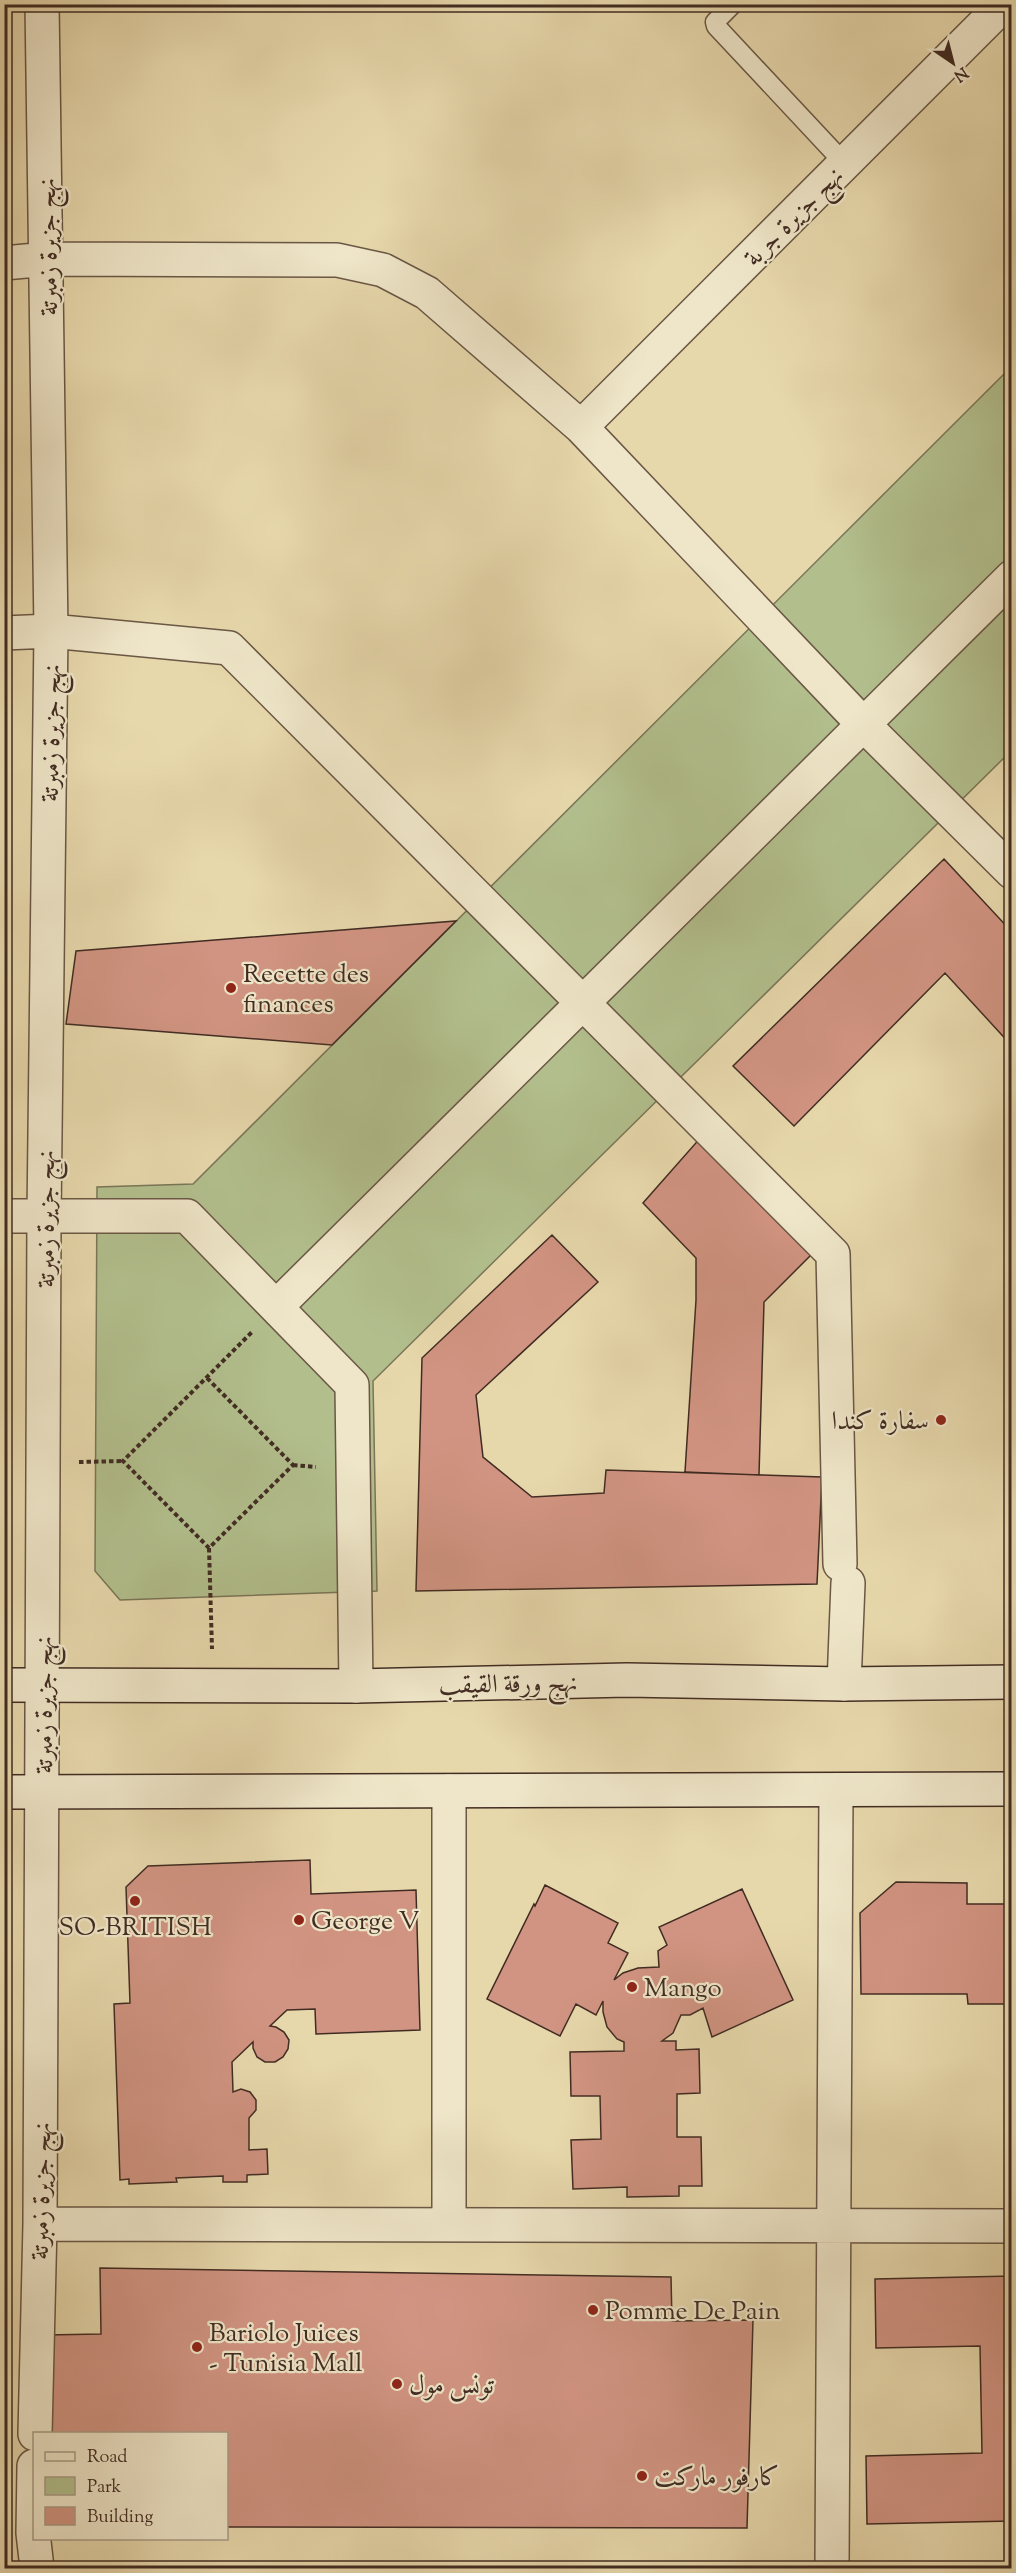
<svg xmlns="http://www.w3.org/2000/svg" width="1016" height="2573" font-family="'Sorts Mill Goudy',Amiri,serif">
  <style>
    .green { fill: #b2bf8d; stroke: #7a7658; stroke-width: 1.5 }
    .building { fill: #d19482; stroke: #412c23; stroke-width: 1.5 }
    .lines { fill: none; stroke-linecap: round; stroke-linejoin: round }
    .lane-casing { stroke: #6a5745; stroke-width: 21 }
    .street-casing { stroke: #6a5745; stroke-width: 36 }
    .secondary-casing { stroke: #412c23; stroke-width: 36 }
    .path { stroke: #412c23; stroke-width: 4; stroke-dasharray: 4.5 3; stroke-linecap: butt }
    .lane { stroke: #efe6c9; stroke-width: 18 }
    .street { stroke: #efe6c9; stroke-width: 33 }
    .secondary { stroke: #efe6c9; stroke-width: 33 }
    .poi-dot { fill: #8f2418; stroke: #efe6c9; stroke-width: 2 }
    .labels { text-anchor: middle; stroke-width: 4.5; stroke-linejoin: round; paint-order: stroke }
    .street-label { font-size: 26px; fill: #412c23; stroke: #efe6c9 }
    .poi-label { font-size: 26px; fill: #412c23; stroke: #efe6c9; text-anchor: start }
  </style>
  <rect width="100%" height="100%" fill="#e7d8ac"/>
  <filter id="stains"><feTurbulence type="fractalNoise" baseFrequency=".00333" numOctaves="4"/><feColorMatrix values="0 0 0 0 .2 0 0 0 0 .09 0 0 0 0 .02 0 0 0 .5 -.17"/></filter>
  <radialGradient id="worn" r=".72"><stop offset=".6" stop-color="#630" stop-opacity="0"/><stop offset="1" stop-color="#630" stop-opacity=".3"/></radialGradient>
  <path class="green" d="M1011,367V751L373,1381L377,1591L120,1600L95,1571L97,1187L193,1184Z"/>
  <path class="building" d="M944,859L1012,932V1046L945,973L794,1126L733,1066Z
    M456,921L332,1045L66,1024L76,951Z
    M702,1136L814,1252L764,1302L759,1475L685,1472L696,1300V1258L643,1203Z
    M552,1235L598,1282L476,1395L483,1457L532,1497L604,1493L606,1470L822,1477L817,1584L416,1591L422,1358Z
    M310,1860L311,1894L416,1890L420,2030L316,2034L315,2009L287,2010L270,2026L276,2027L284,2032L289,2040L288,2049L283,2057L275,2062H265L257,2057L253,2048V2042L232,2062L233,2092L241,2089L250,2092L256,2100V2110L249,2118V2150L267,2149L268,2174L247,2175V2182H223V2176L176,2178L177,2182L129,2184V2179L120,2180L114,2004L130,2003L126,1887L148,1866Z
    M896,1882L967,1883V1904H1009L1012,1918V2004H968L967,1994H861L860,1913Z
    M545,1885L618,1923L608,1943L628,1953L614,1980L623,1973L638,1968L659,1967L658,1951L667,1945L659,1927L742,1889L793,2000L712,2037L703,2008L690,2015H681L673,2033L662,2041H676V2050L699,2049L700,2093L677,2094V2137H701L702,2186H679V2196L627,2197V2187L573,2189L571,2140L601,2139L600,2096H571L570,2052L624,2051V2042L617,2039L607,2027L603,2012V2001L596,2015L576,2004L560,2036L487,1999L534,1904L535,1906Z
    M100,2268L671,2277L672,2321L753,2320L747,2528L226,2527V2434H41L45,2335L101,2334Z
    M1012,2276V2521L867,2524L866,2456L982,2453L980,2346L876,2348L875,2279Z"/>
  <g class="lines">
    <g class="lane-casing">
      <path id="lane" d="M733,4L715,22L716,26L845,164"/>
    </g>
    <g class="street-casing">
      <path id="street" d="M4,263L47,259L337,260L383,270L427,293L581,427L864,725L1012,872
        M581,427L1004,4
        M4,633L51,631L229,648L833,1254L840,1564
        M4,1216H187L352,1385L356,1686
        M277,1306L1012,577
        M844,1684L848,1583
        M449,2223V1791
        M40,2224L1012,2226
        M35,2434L40,2224L44,1217L51,631L42,4
        M34,2466L33,2533L37,2568
        M832,2568L836,1791"/>
    </g>
    <g class="secondary-casing">
      <path id="secondary" d="M4,1685L356,1686L627,1680L844,1684L1012,1682
        M4,1792L1012,1789"/>
    </g>
    <path class="path" d="M207,1378L293,1465L209,1548L123,1461L252,1332
      M79,1462L123,1461
      M293,1465L316,1467
      M209,1548L212,1649"/>
    <use href="#lane" class="lane"/>
    <use href="#street" class="street"/>
    <use href="#secondary" class="secondary"/>
  </g>
  <g class="poi-dot">
    <circle cx="231" cy="988" r="6"/>
    <circle cx="941" cy="1420" r="6"/>
    <circle cx="135" cy="1901" r="6"/>
    <circle cx="299" cy="1920" r="6"/>
    <circle cx="632" cy="1987" r="6"/>
    <circle cx="593" cy="2310" r="6"/>
    <circle cx="197" cy="2347" r="6"/>
    <circle cx="397" cy="2384" r="6"/>
    <circle cx="642" cy="2476" r="6"/>
  </g>
  <g class="labels">
    <g class="street-label">
      <text transform="translate(793 216) rotate(-45)" y="9">نهج جزيرة جربة</text>
      <text transform="translate(47 247) rotate(-91)" y="9">نهج جزيرة زمبرتة</text>
      <text transform="translate(50 733) rotate(-89)" y="9">نهج جزيرة زمبرتة</text>
      <text transform="translate(45 1219) rotate(-90)" y="9">نهج جزيرة زمبرتة</text>
      <text transform="translate(508 1683) rotate(-1)" y="9">نهج ورقة القيقب</text>
      <text transform="translate(43 1705) rotate(-90)" y="9">نهج جزيرة زمبرتة</text>
      <text transform="translate(40 2191) rotate(-89)" y="9">نهج جزيرة زمبرتة</text>
    </g>
    <g class="poi-label">
      <text x="243" y="982">Recette des<tspan x="243" dy="30">finances</tspan></text>
      <text x="929" y="1429" text-anchor="end">سفارة كندا</text>
      <text x="311" y="1929">George V</text>
      <text x="135" y="1935" text-anchor="middle">SO-BRITISH</text>
      <text x="644" y="1996">Mango</text>
      <text x="605" y="2319">Pomme De Pain</text>
      <text x="209" y="2341">Bariolo Juices<tspan x="209" dy="30">- Tunisia Mall</tspan></text>
      <text x="409" y="2393">تونس مول</text>
      <text x="654" y="2485">كارفور ماركت</text>
    </g>
  </g>
  <rect width="1016" height="2573" fill="none" stroke="#e7d8ac" stroke-width="24"/>
  <rect x="6" y="6" width="1004" height="2561" fill="none" stroke="#412c23" stroke-width="3"/>
  <rect x="12" y="12" width="992" height="2549" fill="none" stroke="#412c23" stroke-width="1.5"/>
  <rect x="33" y="2432" width="195" height="108" fill="#efe6c9" stroke="#a99c87" stroke-width="1.5"/>
  <rect x="45" y="2452" width="30" height="9" fill="#efe6c9" stroke="#a99c87" stroke-width="1.5"/>
  <text x="87" y="2462" font-size="18" fill="#412c23">Road</text>
  <rect x="45" y="2477" width="30" height="18" fill="#b2bf8d" stroke="#a99c87" stroke-width="1.5"/>
  <text x="87" y="2492" font-size="18" fill="#412c23">Park</text>
  <rect x="45" y="2507" width="30" height="18" fill="#d19482" stroke="#a99c87" stroke-width="1.5"/>
  <text x="87" y="2522" font-size="18" fill="#412c23">Building</text>
  <g transform="translate(953 63) rotate(145)" stroke="#efe6c9" stroke-width="4.5" paint-order="stroke">
  <path d="M0-4.5L10 22L0 15L-10 22Z" fill="#412c23"/>
  <text y="-9" font-size="16" font-weight="bold" text-anchor="middle" fill="#412c23">N</text>
  </g>
  <rect width="100%" height="100%" filter="url(#stains)"/>
  <rect width="100%" height="100%" fill="url(#worn)"/>
</svg>
